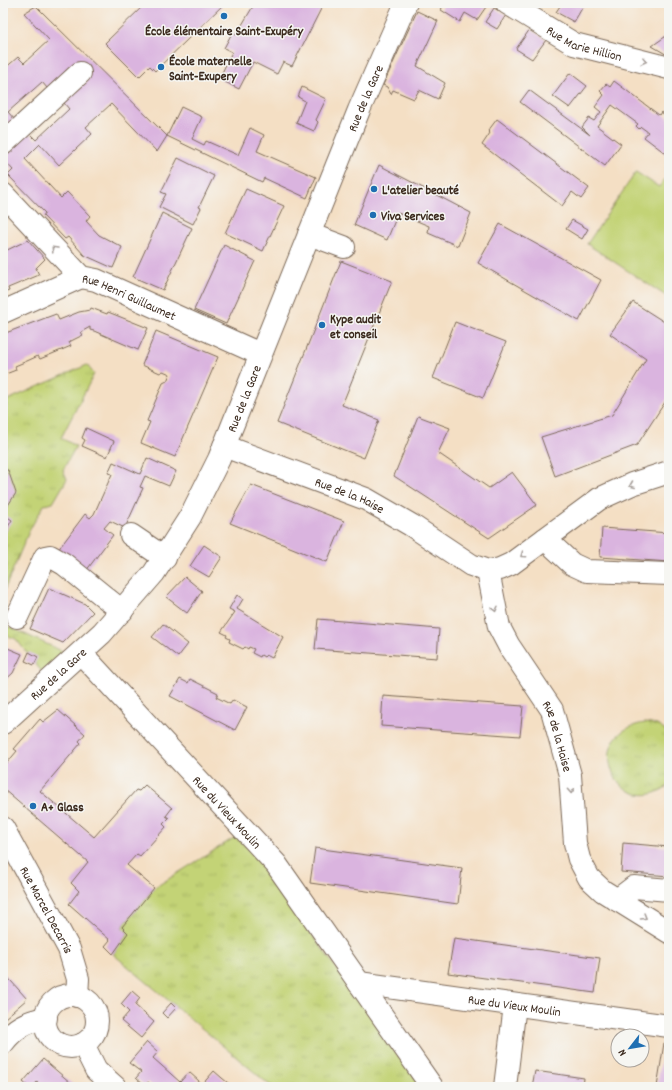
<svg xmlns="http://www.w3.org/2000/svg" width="672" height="1090" font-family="Dekko,sans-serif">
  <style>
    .grass { fill: url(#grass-tufts); stroke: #7f7e4a }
    .garden { fill: #c3d376; stroke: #7f7e4a }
    .building { fill: #dab4df }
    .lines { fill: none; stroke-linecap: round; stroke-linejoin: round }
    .minor-casing { stroke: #7c6958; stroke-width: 24 }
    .minor { stroke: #fff; stroke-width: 22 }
    .oneway { stroke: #a79f9a }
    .poi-dot { fill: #1f6fb2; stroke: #f6f6f2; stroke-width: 1.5 }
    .labels { text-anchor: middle; stroke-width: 3; stroke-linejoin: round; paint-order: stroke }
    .poi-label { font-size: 13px; font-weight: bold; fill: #3b2a1e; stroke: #f6f6f2; text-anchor: start }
    .street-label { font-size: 13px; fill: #3b2a1e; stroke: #f6f6f2 }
  </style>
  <defs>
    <pattern id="grass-tufts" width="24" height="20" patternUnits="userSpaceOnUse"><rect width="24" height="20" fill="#c3d376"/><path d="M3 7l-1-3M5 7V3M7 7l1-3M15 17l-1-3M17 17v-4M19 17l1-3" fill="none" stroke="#a8b566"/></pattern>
  </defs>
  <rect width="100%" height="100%" fill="#f6f6f2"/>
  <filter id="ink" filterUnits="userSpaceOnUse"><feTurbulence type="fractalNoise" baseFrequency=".025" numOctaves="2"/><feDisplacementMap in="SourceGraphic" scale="8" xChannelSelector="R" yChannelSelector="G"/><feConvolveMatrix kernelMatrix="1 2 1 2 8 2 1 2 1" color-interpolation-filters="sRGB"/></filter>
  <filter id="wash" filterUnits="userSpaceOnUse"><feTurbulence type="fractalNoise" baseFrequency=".012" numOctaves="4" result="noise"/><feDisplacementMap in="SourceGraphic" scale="16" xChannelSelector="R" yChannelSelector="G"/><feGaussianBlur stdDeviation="0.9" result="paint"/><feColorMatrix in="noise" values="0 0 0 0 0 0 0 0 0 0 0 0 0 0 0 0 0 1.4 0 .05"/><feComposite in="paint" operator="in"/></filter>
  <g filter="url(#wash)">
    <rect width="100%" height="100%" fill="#f4dfc4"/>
    <path class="grass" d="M87,365L94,374L61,438L76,446L63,470L67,479L53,503L44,505L30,529L3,593V402Z
      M3,624L64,652L42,672L16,639L3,634Z
      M645,723L657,725L669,733V785C619,824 577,733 645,723Z
      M237,836L254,854L422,1087H272L113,954L128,933L122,927L154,888Z"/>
    <path class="garden" d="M636,172L659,187L669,173V298L587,244Z"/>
    <g id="blocks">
      <path class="building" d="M146,3H225L155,71L150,66L139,77L105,43Z
        M255,3H324L292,66L283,62L277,74L253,62L239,89L219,79L232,52L224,48L232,33L236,35Z
        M444,3H486L488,4L477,20L465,13L460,22L441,10Z
        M562,3H585L574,22L556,12Z
        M36,6L167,136L157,152L111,104L86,127L92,134L59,165L40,144L25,159L61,198L67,192L90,216L86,221L99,235L122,247L113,268L84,255L68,237L65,239L43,216L45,213L8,175L13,170L3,159L28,132L36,140L69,109L64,103L88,80L72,65L47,88L42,82L8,112L15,120L3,131V70L18,57L24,63L49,40L24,13Z
        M494,8L506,15L497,29L485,22Z
        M417,11L438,21L417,66L445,83L438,99L419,90L414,99L393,90L391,94L387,87L383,85Z
        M530,29L546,40L532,59L516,49Z
        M669,34V56L652,46Z
        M570,73L587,86L570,108L553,96Z
        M614,81L659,115L661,112L669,118V156L644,137L648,132L641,127L639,129L636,126L638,124L612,105L597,126L621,144L605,166L520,102L529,90L590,135L582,127L589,118L594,121L601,112L595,107L604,95L600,91L606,84L610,87Z
        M302,87L326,99L316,120L318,122L314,131L296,123L305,101L298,97Z
        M181,107L202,117L192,139L204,145L206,141L238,155L250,128L264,135L257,151L316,177L307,198L264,178L262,182L167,136Z
        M497,119L589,188L581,199L572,192L562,206L482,145L490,133L488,131Z
        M178,158L214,176L199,207L201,208L193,224L159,207L166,194L161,192Z
        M379,165L471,213L458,246L428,233L429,226L398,213L387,240L354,225Z
        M246,189L284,206L263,251L225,233Z
        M162,213L192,228L163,290L133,277Z
        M572,220L588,229L582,239L566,229Z
        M500,224L601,280L579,321L478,263Z
        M28,240L45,259L36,268L39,275L8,288L9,291L3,293V252Z
        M224,245L255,261L226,324L194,310Z
        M341,261L392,281L342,405L379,420L364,458L277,423Z
        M633,302L669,325V396L637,445L555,476L541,437L612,415L646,359L610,334Z
        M91,308L107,314L108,312L148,328L138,350L94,331L90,330V327L81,332L83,335L69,342L71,346L40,359L38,356L27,361L15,366L16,370L3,375V334L56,314L59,320L79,312L90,310Z
        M455,322L506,342L483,398L433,378Z
        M156,331L218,357L175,457L141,443L150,422L147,421L163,383L167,381L170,374L163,371L160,373L142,365Z
        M418,416L450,428L438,453L489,488L512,472L537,505L489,538L394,476Z
        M86,428L114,441L107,457L82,446L85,440L82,438Z
        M147,458L176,471L169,486L145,476L140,487L143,488L125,528L110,521L104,528L113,535L86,571L58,550L85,514L90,518L94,514L112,474L108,473L113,462L140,474Z
        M3,463L6,470H8L16,493L3,513Z
        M251,485L344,521L327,562L230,523Z
        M3,514L12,520L3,535Z
        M602,528L669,533V562L600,557Z
        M204,545L222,557L209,577L190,566Z
        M185,577L202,591L187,613L166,597Z
        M49,588L85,604L93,612L63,643L30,629Z
        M237,595L243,599L237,609L283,637L272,658L266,655L264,657L261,655L260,657L252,653L254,649L249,647L248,649L245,647L243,649L229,642L230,639L226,637L227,635L221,632L235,612L229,609Z
        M318,619L439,629L437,658L315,649Z
        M163,624L188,644L178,657L152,637Z
        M3,646L22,654L13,673L3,682Z
        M29,652L38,657L34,665L25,661Z
        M180,679L188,683L190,679L218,693L216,697L230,704L233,700L247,707L235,730L170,696Z
        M383,696L523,706L520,736L381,726Z
        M58,710L85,734L79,741L81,743L40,791L94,837L136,790L139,791L145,785L172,808L166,816L169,818L163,824L166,827L140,856L137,854L127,865L154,888L122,927L128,933L113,954L105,946L110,940L69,904L79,891L71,883L88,862L3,789V760L7,763L17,751L14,749L40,719L43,722Z
        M623,843L669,847V876L621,872Z
        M315,848L462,868L458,904L310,883Z
        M454,938L600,958L595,993L448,973Z
        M3,972L27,999L5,1018L3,1016Z
        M132,991L140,998L135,1005L154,1022L141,1038L121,1021L129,1012L121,1004Z
        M171,1003L176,1008L167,1018L162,1013Z
        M147,1042L158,1052L153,1058L180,1082L189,1072L199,1081L195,1087H154L148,1082L145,1086L136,1078L141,1072L129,1063Z
        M664,1043L669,1044V1087H657Z
        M43,1059L71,1083L76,1087H43L37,1082L33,1087H29L23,1082Z
        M214,1071L222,1078L233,1087H200Z
        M535,1071L584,1078L583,1087H532Z"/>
    </g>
  </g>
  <g filter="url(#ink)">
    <use href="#blocks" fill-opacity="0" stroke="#7c6958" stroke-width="1"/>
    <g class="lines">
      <g class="minor-casing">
        <g id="minor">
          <path id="s1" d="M507,3L574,44L669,68"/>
          <path d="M3,144L80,73"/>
          <path id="s2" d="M3,194L81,277L96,280L260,354"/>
          <path d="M309,234L344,247"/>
          <path d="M3,312L81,277"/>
          <path id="s3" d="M224,446L366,499L411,525L471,565L488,571L500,569L511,564L599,499L632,484L669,472"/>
          <path d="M131,535L165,558"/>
          <path d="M545,539L572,564L587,571L669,574"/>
          <path id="s4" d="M488,571L499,627L509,646L552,710L570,775L575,843L579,859L589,878L603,891L669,932"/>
          <path d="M17,617L45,557L50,556L64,564L122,611"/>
          <path id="s5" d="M81,653L276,864L432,1087"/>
          <path id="s6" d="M3,723L102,633L154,573L190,517L219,459L359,110L406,3"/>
          <path id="s7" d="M3,828L69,949L78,979L77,996"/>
          <path d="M617,900L634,887L669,890"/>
          <path id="s8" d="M359,983L669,1026"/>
          <circle cx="71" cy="1021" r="26"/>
          <path d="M3,1043C14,1028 27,1021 46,1018"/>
          <path d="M83,1044L96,1070L115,1087"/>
          <path d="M505,1087L515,1005"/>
        </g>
      </g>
      <use href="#minor" class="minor"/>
    </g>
    <defs><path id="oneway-chevron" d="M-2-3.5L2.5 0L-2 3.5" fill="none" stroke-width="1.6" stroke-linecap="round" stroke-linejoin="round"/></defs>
    <g class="oneway">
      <use href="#oneway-chevron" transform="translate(644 61) rotate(14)"/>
      <use href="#oneway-chevron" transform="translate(54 249) rotate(-133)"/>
      <use href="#oneway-chevron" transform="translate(632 485) rotate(158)"/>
      <use href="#oneway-chevron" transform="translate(523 555) rotate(145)"/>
      <use href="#oneway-chevron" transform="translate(495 609) rotate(77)"/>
      <use href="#oneway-chevron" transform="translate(571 791) rotate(86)"/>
      <use href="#oneway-chevron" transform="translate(644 917) rotate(31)"/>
    </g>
  </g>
  <g class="poi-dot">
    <circle cx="224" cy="16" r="4"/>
    <circle cx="161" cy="67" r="4"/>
    <circle cx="374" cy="189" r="4"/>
    <circle cx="373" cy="215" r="4"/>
    <circle cx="322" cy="325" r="4"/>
    <circle cx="33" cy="806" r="4"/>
  </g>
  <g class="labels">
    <g class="poi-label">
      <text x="224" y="35" text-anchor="middle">École élémentaire Saint-Exupéry</text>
      <text x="169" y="65">École maternelle<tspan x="169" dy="15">Saint-Exupery</tspan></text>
      <text x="382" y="194">L'atelier beauté</text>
      <text x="381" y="220">Viva Services</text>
      <text x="330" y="323">Kype audit<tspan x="330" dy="15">et conseil</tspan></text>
      <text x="41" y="811">A+ Glass</text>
    </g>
    <g class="street-label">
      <text dy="5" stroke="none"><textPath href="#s1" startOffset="88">Rue Marie Hillion</textPath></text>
      <text dy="5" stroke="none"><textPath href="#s6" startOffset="734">Rue de la Gare</textPath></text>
      <text dy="5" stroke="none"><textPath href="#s2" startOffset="166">Rue Henri Guillaumet</textPath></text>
      <text dy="5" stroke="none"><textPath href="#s6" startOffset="410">Rue de la Gare</textPath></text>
      <text dy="5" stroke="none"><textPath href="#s3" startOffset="135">Rue de la Haise</textPath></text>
      <text dy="5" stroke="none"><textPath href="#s6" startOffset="74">Rue de la Gare</textPath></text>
      <text dy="5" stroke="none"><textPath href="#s4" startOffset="182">Rue de la Haise</textPath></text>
      <text dy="5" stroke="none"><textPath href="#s5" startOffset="216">Rue du Vieux Moulin</textPath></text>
      <text dy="5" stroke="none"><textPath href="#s7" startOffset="93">Rue Marcel Decarris</textPath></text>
      <text dy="5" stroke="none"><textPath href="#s8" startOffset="157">Rue du Vieux Moulin</textPath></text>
    </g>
  </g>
  <rect width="672" height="1090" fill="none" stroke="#f6f6f2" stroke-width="16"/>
  <g transform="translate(630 1048) rotate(239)"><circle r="19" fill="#f6f6f2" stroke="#aba49d"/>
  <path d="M0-3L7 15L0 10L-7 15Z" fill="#1f6fb2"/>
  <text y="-6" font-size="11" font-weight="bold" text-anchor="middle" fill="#3b2a1e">N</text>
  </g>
</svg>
